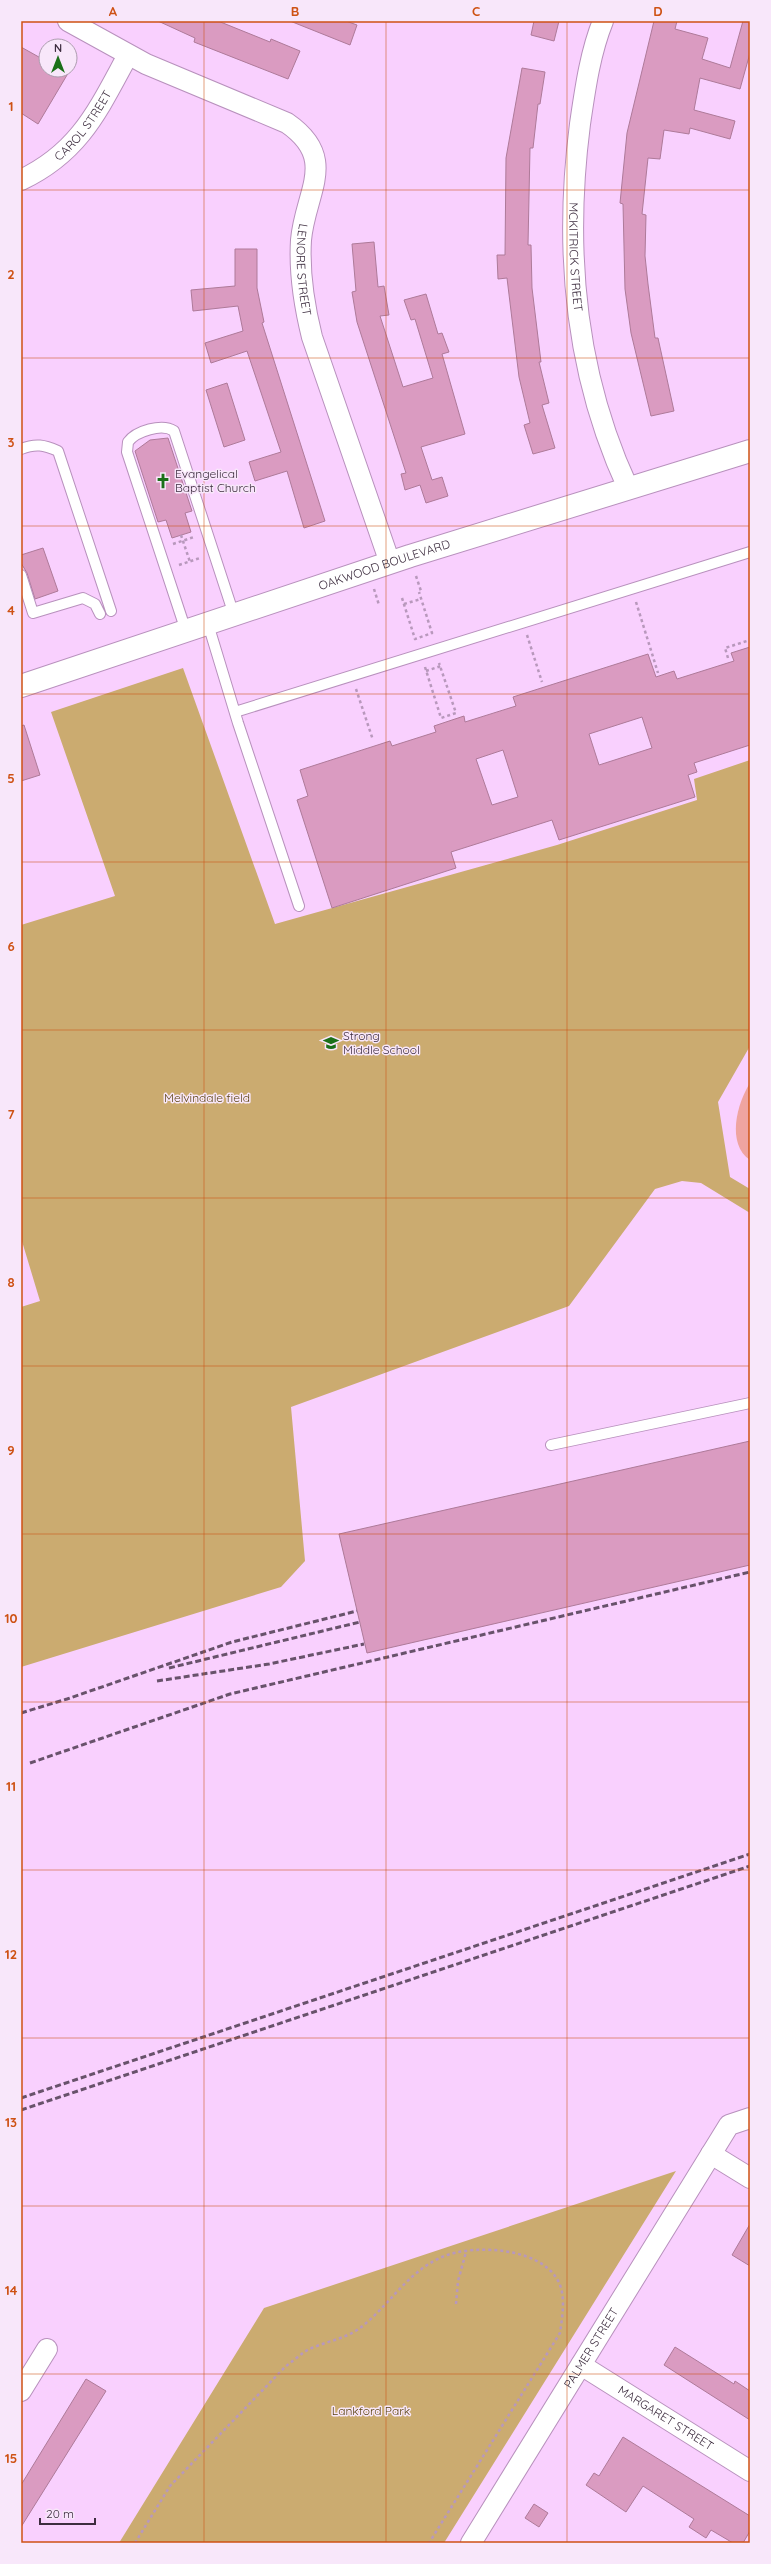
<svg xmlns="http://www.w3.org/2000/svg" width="771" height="2564" font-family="Quicksand,sans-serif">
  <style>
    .green { fill: #cbab70 }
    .water { fill: #efa4a0 }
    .building { fill: #da9bc1; stroke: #ae7a99; fill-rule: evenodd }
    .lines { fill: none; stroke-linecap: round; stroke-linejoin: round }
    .service-casing { stroke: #b891bd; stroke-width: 12 }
    .minor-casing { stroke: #b891bd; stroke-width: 22 }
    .secondary-casing { stroke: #b891bd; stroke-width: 24 }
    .path { stroke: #b898bc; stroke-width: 2.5; stroke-dasharray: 3 3; stroke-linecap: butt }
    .service { stroke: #fff; stroke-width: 10 }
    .minor { stroke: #fff; stroke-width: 20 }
    .secondary { stroke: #fff; stroke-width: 22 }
    .rail { stroke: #68526b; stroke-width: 3; stroke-dasharray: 6 3; stroke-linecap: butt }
    .grid { fill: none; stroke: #ce5214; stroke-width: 1; stroke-opacity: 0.55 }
    .labels { text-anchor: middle; stroke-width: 3; stroke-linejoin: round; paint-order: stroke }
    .street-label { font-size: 12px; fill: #3d2d3f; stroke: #f8e7fa }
    .poi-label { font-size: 12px; fill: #3d2d3f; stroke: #f8e7fa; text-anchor: start }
    .park-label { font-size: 12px; fill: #5b4412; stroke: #f8e7fa }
    .neatline { fill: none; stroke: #ce5214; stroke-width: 1.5 }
    .grid-label { font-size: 13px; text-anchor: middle; font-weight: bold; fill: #ce5214 }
  </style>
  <rect width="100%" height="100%" fill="#f9d0fe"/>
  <path class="green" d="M183,668L275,924L557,845L697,800L694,779L750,760V1046L718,1102L730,1177L750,1189V1213L701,1183L682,1181L655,1189L569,1306L291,1407L305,1561L281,1587L21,1667V1307L40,1301L21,1238V925L115,896L51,712Z
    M676,2171L444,2543H119L264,2308Z"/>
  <path class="water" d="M750,1083V1160C726,1144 737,1103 750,1083Z"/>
  <path class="building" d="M158,21H218L270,42L271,39L300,51L288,79L194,42L195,38Z
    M290,21H346L357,25L350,45Z
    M534,21H559L554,41L531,35Z
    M654,21H677L675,29L708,38L702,59L730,68L743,21H750V53L740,89L700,78L694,110L735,121L730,139L690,128L689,134L664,130L660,159L648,158L642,214L646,215L645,256L648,284L655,338H658L674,411L651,416L631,333L625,289L623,204L620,203L627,133Z
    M21,47L46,61V70H70L38,124L21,113Z
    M522,68L545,72L540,104H538L533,148H530L528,245H531L532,288L541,362H539L549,403L542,405L555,448L533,454L524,425L530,423L519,377L507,278L498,279L497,255H505L506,158Z
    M374,242L378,287L384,286L389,315L380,316L403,387L433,378L415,319L411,320L404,300L426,294L438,334L442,333L449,352L442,354L465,434L421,447L432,480L442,477L448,496L426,503L420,485L405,490L401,474L406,473L357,322L352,292L356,291L352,244Z
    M235,249H257V288L264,322L262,323L325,521L304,528L287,471L255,481L249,462L281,452L247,351L211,363L205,343L243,331L238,306L193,311L191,290L235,286Z
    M227,383L245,440L224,447L206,390Z
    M168,438L192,511L185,513L191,532L172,538L166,520L158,522L135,451L150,440Z
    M43,548L58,591L35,599L27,573L21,563V555Z
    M750,647V745L694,763L697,772L688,775L695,797L559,840L552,820L451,852L456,868L332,908L297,800L308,796L300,770L390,741L392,746L436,732L434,726L464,716L465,722L516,706L513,697L648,654L656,677L674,671L677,679L734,661L731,653ZM642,717L652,748L599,765L589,734ZM503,750L518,797L492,805L476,759Z
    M24,725L40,775L21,781V726Z
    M750,1441V1565L367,1653L339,1534Z
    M750,2224V2266L732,2255Z
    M675,2347L734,2384L735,2381L750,2391V2420L664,2365Z
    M86,2379L106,2391L21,2527V2485Z
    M623,2437L750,2516V2531L743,2543H733L711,2530L706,2538L689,2527L694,2519L643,2486L626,2512L586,2485L594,2473L599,2476Z
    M534,2504L548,2513L539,2527L525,2518Z"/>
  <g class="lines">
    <g class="service-casing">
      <path id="service" d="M21,449C36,443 44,445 58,451L111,611
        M21,575L33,613L83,598L95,604L100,614
        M208,624L238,723L299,906
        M186,631L127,452L128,442C136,431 162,423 174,431L234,615
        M235,712L750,552
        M551,1445L750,1403"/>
    </g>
    <g class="minor-casing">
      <g id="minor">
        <path id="s1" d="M68,21L146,64L287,123C339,159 305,192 301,240C299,273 304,305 312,337L390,563"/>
        <path id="s2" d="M603,21C590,53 585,90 580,124C564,248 575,374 628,488"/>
        <path id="s3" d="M21,180C80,152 98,110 128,55"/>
        <path d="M711,2154L750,2178"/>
        <path id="s4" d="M581,2365L750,2471"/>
        <path d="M21,2391L47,2349"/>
        <path id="s5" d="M471,2543L729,2125L750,2118"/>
      </g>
    </g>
    <g class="secondary-casing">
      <g id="secondary">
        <path id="s6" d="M21,686L410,556L750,451"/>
      </g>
    </g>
    <path class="path" d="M181,535L190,562
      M173,544L194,537
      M179,565L200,558
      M416,576L421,591
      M374,589L379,605
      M402,598L415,639L432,633L419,592
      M636,602L658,673
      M404,604L421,599
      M527,635L542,682
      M728,658L725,648L750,640
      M425,667L441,718L456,713L439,663
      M426,671L441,666
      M356,689L373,740
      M456,2304L458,2281L466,2252
      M135,2543L170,2486L285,2367C291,2362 298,2357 304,2352C321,2342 344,2340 360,2328C389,2306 407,2272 442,2257C474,2243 549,2247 561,2288C565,2303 562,2318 560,2333L429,2543"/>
    <use href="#service" class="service"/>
    <use href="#minor" class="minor"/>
    <use href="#secondary" class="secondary"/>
    <path class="rail" d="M169,1668L360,1622
      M157,1681L269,1664L364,1644
      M21,1713L67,1699L232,1642L357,1611
      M30,1763L230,1694L750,1572
      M21,2098L750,1854
      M21,2110L750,1866"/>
  </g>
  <path class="grid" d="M204,21V2543M386,21V2543M567,21V2543M21,190H750M21,358H750M21,526H750M21,694H750M21,862H750M21,1030H750M21,1198H750M21,1366H750M21,1534H750M21,1702H750M21,1870H750M21,2038H750M21,2206H750M21,2374H750"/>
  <defs>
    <g id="church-bare" transform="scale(1.2)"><path d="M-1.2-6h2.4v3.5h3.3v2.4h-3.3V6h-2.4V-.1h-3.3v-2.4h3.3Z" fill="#1b7019" stroke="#f8e7fa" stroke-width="2.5" paint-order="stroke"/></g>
    <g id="school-bare" transform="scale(1.2)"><path d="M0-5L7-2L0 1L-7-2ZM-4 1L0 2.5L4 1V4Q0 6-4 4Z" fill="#1b7019" stroke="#f8e7fa" stroke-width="2.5" paint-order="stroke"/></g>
  </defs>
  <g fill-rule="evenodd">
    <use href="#church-bare" x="163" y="481"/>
    <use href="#school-bare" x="331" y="1043"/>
  </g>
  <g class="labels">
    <g class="street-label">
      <text dy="4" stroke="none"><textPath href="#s3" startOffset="84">CAROL STREET</textPath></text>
      <text dy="4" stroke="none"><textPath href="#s2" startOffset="239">MCKITRICK STREET</textPath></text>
      <text dy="4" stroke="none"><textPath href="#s1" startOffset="401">LENORE STREET</textPath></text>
      <text dy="4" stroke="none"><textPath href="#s6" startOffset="383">OAKWOOD BOULEVARD</textPath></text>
      <text dy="4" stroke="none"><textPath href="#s5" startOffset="229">PALMER STREET</textPath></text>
      <text dy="4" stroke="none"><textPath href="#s4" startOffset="100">MARGARET STREET</textPath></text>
    </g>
    <g class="poi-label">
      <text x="175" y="478">Evangelical<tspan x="175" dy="14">Baptist Church</tspan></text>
      <text x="343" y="1040">Strong<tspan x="343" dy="14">Middle School</tspan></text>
    </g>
    <g class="park-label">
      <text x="207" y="1102">Melvindale field</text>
      <text x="371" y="2415">Lankford Park</text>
    </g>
  </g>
  <rect width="771" height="2564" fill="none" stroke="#f8e7fa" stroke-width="44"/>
  <g transform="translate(58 58)"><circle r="19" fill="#f8e7fa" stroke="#ad9daf"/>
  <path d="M0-3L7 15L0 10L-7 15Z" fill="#1b7019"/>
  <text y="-6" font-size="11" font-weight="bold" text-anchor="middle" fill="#3d2d3f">N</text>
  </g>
  <path d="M40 2518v6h55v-6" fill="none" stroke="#3d2d3f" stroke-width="2"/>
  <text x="46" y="2518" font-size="12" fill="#3d2d3f" stroke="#f8e7fa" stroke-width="3" paint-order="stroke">20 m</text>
  <rect x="22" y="22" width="727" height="2520" class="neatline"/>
  <g class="grid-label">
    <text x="113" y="16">A</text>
    <text x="295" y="16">B</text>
    <text x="476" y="16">C</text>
    <text x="658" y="16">D</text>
    <text x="11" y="111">1</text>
    <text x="11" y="279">2</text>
    <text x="11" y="447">3</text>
    <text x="11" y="615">4</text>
    <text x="11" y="783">5</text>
    <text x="11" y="951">6</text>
    <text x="11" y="1119">7</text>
    <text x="11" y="1287">8</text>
    <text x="11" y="1455">9</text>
    <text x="11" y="1623">10</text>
    <text x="11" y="1791">11</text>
    <text x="11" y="1959">12</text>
    <text x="11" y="2127">13</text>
    <text x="11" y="2295">14</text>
    <text x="11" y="2463">15</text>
  </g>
</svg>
